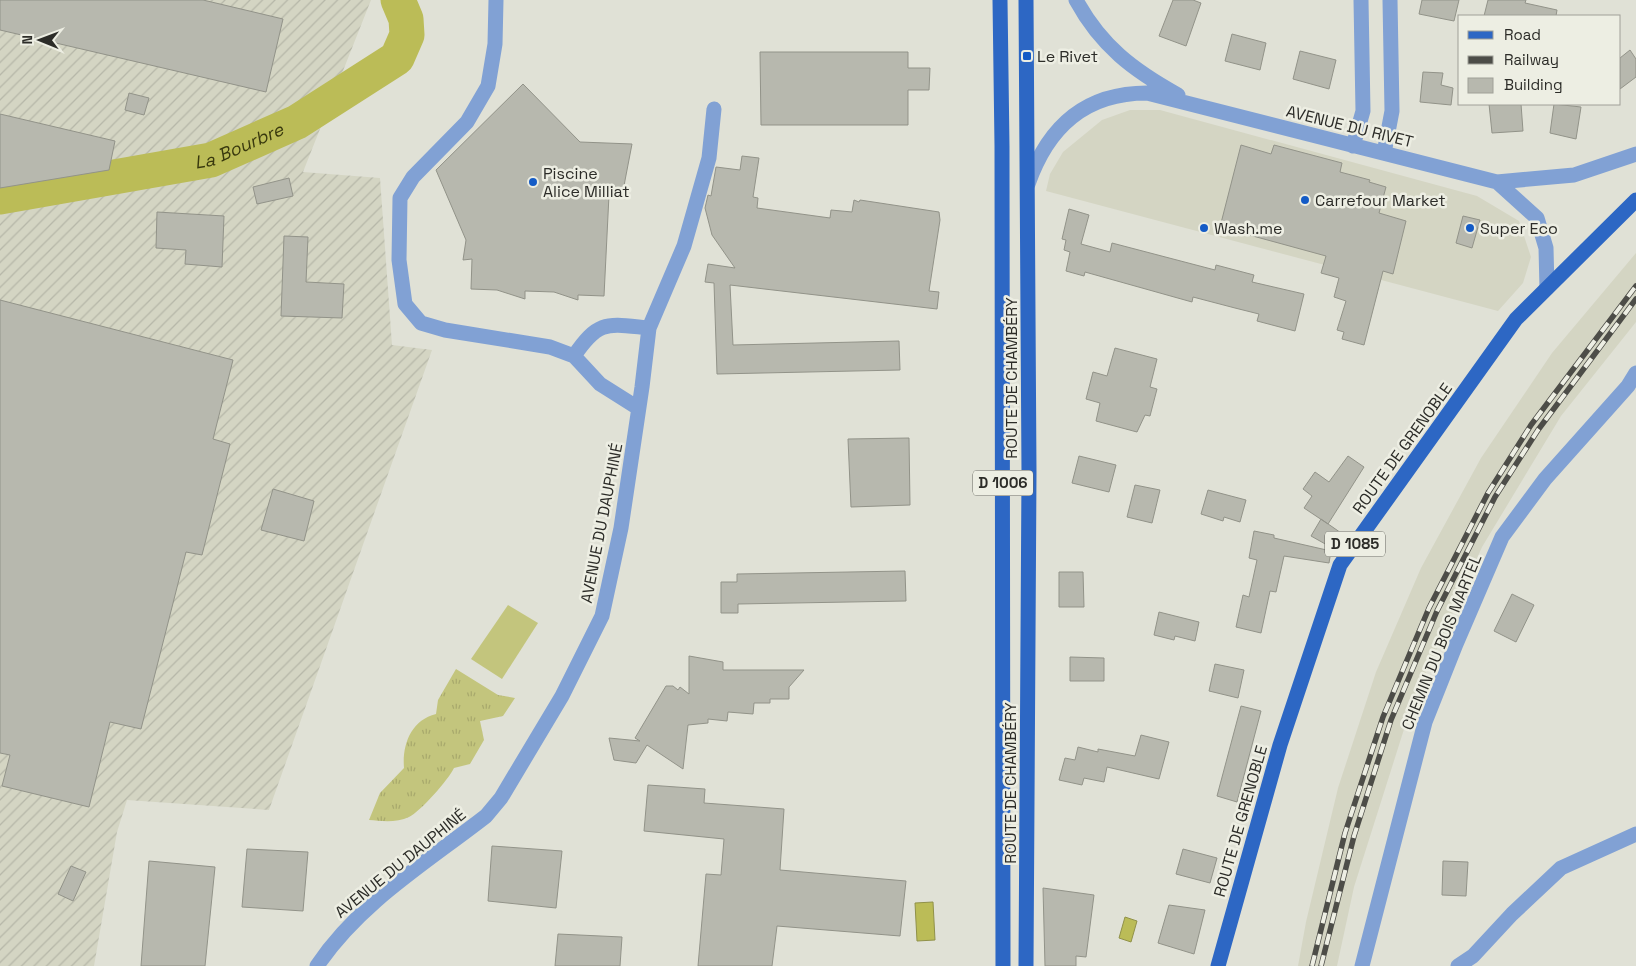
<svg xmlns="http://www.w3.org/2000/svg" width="1636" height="966" font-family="'Space Grotesk',sans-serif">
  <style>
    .built { fill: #d4d5c3 }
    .industrial { fill: url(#industrial-furrows) }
    .grass { fill: url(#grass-tufts) }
    .pitch { fill: #c3c57d }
    .water { fill: #bbbc57; stroke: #909149 }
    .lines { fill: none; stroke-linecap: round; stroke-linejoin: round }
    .river { stroke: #bbbc57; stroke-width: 35 }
    .building { fill: #b7b8ae; stroke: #929389 }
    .street { stroke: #81a1d4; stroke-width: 15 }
    .primary { stroke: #2d67c4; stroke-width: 15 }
    .rail-casing { stroke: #4d4d48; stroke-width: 5.5 }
    .rail { stroke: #edeee3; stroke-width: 4; stroke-dasharray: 11; stroke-linecap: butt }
    .poi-dot { fill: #145bc6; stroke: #edeee3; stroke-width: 2 }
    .labels { text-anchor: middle; stroke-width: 5; stroke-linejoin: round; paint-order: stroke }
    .shield { fill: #edeee3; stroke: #666660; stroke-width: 1 }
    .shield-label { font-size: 15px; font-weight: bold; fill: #2c2c28 }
    .poi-label { font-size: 16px; fill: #2c2c28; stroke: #edeee3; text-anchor: start }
    .street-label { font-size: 16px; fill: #2c2c28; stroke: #edeee3 }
    .water-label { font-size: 18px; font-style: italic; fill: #39390e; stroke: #edeee3 }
  </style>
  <defs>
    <pattern id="industrial-furrows" width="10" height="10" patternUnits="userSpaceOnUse" patternTransform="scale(1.25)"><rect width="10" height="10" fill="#d4d5c3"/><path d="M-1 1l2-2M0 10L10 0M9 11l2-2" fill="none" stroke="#b6b7a8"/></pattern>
    <pattern id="grass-tufts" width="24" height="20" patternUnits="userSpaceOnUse" patternTransform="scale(1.25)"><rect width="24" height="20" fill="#c3c57d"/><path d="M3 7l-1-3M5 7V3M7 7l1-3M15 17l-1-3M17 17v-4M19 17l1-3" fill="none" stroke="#a8a96c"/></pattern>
  </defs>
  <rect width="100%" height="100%" fill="#e0e1d6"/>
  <path class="built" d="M1130,110H1160L1477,196L1519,221L1531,257L1523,283L1498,311L1046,191L1050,174L1063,152L1102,120Z
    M1636,253V322L1561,416L1482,547L1412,704L1354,887L1337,966H1298L1306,922L1338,788L1376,672L1421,568L1481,458L1552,353Z"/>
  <path class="industrial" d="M0,0H371L303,172L380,178L392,345L432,350L269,810L127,800L117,832L94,966H0Z"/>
  <path class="grass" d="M456,669L498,695L515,698L503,716L480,721L484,740L470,764L454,768C449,779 420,812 409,817C397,823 381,821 369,820L380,793L404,768C402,745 411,720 436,714L438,700Z"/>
  <path class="pitch" d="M508,605L538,623L502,679L471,659Z"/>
  <path class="water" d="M933,902L935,940L917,941L915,903Z
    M1125,917L1137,921L1131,942L1119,938Z"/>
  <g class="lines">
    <path class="river" id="s1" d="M0,197L211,160L297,122L397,58L407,35L406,19L398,0"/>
  </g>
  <path class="building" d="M0,0H203L283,19L266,92L0,30Z
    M1173,0H1193L1201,3L1186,46L1159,36Z
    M1422,0H1459L1454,21L1419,14Z
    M1488,0H1526L1525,3L1557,10L1556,16H1484Z
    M1232,34L1266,43L1260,70L1225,61Z
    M1630,50L1636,59V77L1620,89V58Z
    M1300,51L1336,60L1329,89L1293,79Z
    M760,52H908V68H930L929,90H908V125H761Z
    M1423,72L1443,73L1441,85L1453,88L1451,105L1420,102Z
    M523,84L580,142L632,144L622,196L609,195L604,296L578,295V300L554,292L525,291V299L497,290L471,289L472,259L463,260L466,240L436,170Z
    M129,93L149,98L144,115L125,110Z
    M1489,104H1521L1523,131L1492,133Z
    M1554,104L1581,107L1576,139L1550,133Z
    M0,114L115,141L109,170L0,188Z
    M1241,145L1271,154L1274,145L1342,163L1340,172L1370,180L1369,182L1386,187L1379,213L1406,221L1393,274L1383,271L1364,345L1342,339L1344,332L1337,330L1346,301L1334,297L1339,278L1321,273L1326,256L1220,227Z
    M742,156L759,158L753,197L758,198L757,208L830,218L831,210L852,212L854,200L859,202L860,200L939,212L940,220L929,291L939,292L937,309L730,285L733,345L899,341L900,370L717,374L714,283L705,282L708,264L735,268L712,235L705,208L708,195L711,196L716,167L740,170Z
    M289,178L293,196L257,204L253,187Z
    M1069,209L1089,215L1081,244L1110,252L1112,243L1215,270L1216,265L1254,275L1252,282L1304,294L1295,331L1257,321L1259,314L1235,308L1193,297L1192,302L1085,272L1084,276L1066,271L1070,252L1064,250L1066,240L1062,239Z
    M157,212L224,216L222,267L185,264L186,250L156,248Z
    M1463,216L1480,220L1472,248L1456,243Z
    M284,236L308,237L306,282L344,284L342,318L281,316Z
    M0,300L233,360L213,439L230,444L202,555L186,552L141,729L110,722L89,807L2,786L10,755L0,753Z
    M1115,348L1157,359L1150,387L1157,389L1150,416L1145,415L1137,432L1096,421L1100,403L1086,399L1093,372L1107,376Z
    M909,438L910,505L851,507L848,439Z
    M1079,456L1116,465L1109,492L1072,483Z
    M1348,456L1364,467L1328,524L1304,508L1312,496L1303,489L1315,472L1329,482Z
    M1135,485L1160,490L1152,523L1127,517Z
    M273,489L314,501L304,541L261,530Z
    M1208,490L1246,500L1240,522L1224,517L1223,521L1201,514Z
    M1321,519L1344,535L1336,550L1311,536Z
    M1254,531L1274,535V538L1331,551L1329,563L1284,556L1276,592L1270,591L1261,633L1236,627L1243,595L1249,597L1257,560L1249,558Z
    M905,571L906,601L738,604V613H721V582H737V574Z
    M1059,572H1083L1084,607H1059Z
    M1512,594L1534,605L1516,642L1494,631Z
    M1159,612L1199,622L1195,641L1175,636L1174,640L1154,635Z
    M689,656L723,662V670H804L789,687V699H770V703H754L753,714L728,712L727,721L708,719V723L688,725L683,769L647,745L636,763L614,760L609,738L640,741L635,738L666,686H673L678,690L680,687L689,694Z
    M1070,657L1104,658V681H1070Z
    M1215,664L1244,670L1238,698L1209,691Z
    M1241,706L1261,711L1237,802L1217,796Z
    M1141,735L1169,742L1159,779L1107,767L1104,782L1084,778L1082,785L1059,780L1065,758L1075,760L1078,747L1098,752V749L1135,756Z
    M648,785L705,789L704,803L784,809L780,870L906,881L900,936L777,926L772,966H698L706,874L721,875L724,839L644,831Z
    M492,846L562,851L556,908L488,901Z
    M247,849L308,852L303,911L242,907Z
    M1183,849L1217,858L1210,883L1176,874Z
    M149,861L215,867L205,966H141Z
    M1443,861L1468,862L1466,896L1442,895Z
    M71,866L86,872L73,901L58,894Z
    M1043,888L1094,895L1086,957L1076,956V966H1045Z
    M1169,905L1205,910L1194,954L1158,943Z
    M558,934L622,937L620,966H555Z"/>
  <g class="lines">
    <path class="street" d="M496,0L495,44L488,86L467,122L413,177L400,198L399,260L405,304L421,323L445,330L550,347L574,356L600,384L638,408
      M1076,0C1101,46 1133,70 1178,95
      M1353,146L1363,111L1361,0
      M1384,153L1392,111L1390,0
      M1497,182L1537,218L1546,248L1547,288
      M1028,184C1048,127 1085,93 1147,93L1497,182L1574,175L1636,154
      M574,356C599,319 608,324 649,328
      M317,966C359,903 427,862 486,816L501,798L562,696L602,616L621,528L642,387L649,328L684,246L709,158L714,109
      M1362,966L1425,722L1456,644L1502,537L1545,479L1628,386L1636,373
      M1458,966L1473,956L1512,914L1561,868L1636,834"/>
    <path class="primary" d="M1000,0L1002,146L1003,966
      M1026,966L1029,472L1026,0
      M1218,966L1280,745L1340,565L1516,319L1636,200"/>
    <g class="rail-casing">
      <path id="rail" d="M1312,966L1345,833L1383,717L1429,608L1488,493L1531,425L1636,286
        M1321,966L1354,836L1391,720L1437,611L1495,497L1538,430L1636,299"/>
    </g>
    <use href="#rail" class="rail"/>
  </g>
  <g class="poi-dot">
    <rect x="1022" y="51" width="10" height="10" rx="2.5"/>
    <circle cx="533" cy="182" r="5"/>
    <circle cx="1305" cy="200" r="5"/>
    <circle cx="1204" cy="228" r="5"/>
    <circle cx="1470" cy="228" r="5"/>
  </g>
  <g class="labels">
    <g class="shield">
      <rect x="973" y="470.5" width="60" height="25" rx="4"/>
      <rect x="1325" y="531.5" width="60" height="25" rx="4"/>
    </g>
    <g class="shield-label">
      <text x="1003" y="488">D 1006</text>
      <text x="1355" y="549">D 1085</text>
    </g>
    <g class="poi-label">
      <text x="1037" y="62">Le Rivet</text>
      <text x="543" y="179">Piscine<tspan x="543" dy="18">Alice Milliat</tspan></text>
      <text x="1315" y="206">Carrefour Market</text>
      <text x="1214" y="234">Wash.me</text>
      <text x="1480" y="234">Super Eco</text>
    </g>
    <g class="street-label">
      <text transform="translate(1350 126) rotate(14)" y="6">AVENUE DU RIVET</text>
      <text transform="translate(1011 378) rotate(-90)" y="6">ROUTE DE CHAMBÉRY</text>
      <text transform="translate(1402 448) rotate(-54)" y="6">ROUTE DE GRENOBLE</text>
      <text transform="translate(601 523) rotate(-79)" y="6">AVENUE DU DAUPHINÉ</text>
      <text transform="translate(1441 642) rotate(-68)" y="6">CHEMIN DU BOIS MARTEL</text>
      <text transform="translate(1010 783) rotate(-90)" y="6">ROUTE DE CHAMBÉRY</text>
      <text transform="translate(1240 821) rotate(-74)" y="6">ROUTE DE GRENOBLE</text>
      <text transform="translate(400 863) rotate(-39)" y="6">AVENUE DU DAUPHINÉ</text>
    </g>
    <g class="water-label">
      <text dy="6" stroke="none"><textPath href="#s1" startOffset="245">La Bourbre</textPath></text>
    </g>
  </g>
  <rect x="1458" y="15" width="162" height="90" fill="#edeee3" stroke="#a0a098"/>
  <rect x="1468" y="31" width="25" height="8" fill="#2d67c4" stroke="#a0a098"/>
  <text x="1504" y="40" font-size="15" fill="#2c2c28">Road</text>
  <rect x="1468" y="56" width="25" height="8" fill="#4d4d48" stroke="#a0a098"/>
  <text x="1504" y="65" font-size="15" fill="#2c2c28">Railway</text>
  <rect x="1468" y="78" width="25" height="15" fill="#b7b8ae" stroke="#a0a098"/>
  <text x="1504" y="90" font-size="15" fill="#2c2c28">Building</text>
  <g transform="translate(40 40) rotate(271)" stroke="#edeee3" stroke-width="4" paint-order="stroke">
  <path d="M0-4L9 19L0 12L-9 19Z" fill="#2c2c28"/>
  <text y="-8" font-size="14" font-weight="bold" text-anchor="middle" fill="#2c2c28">N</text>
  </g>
</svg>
